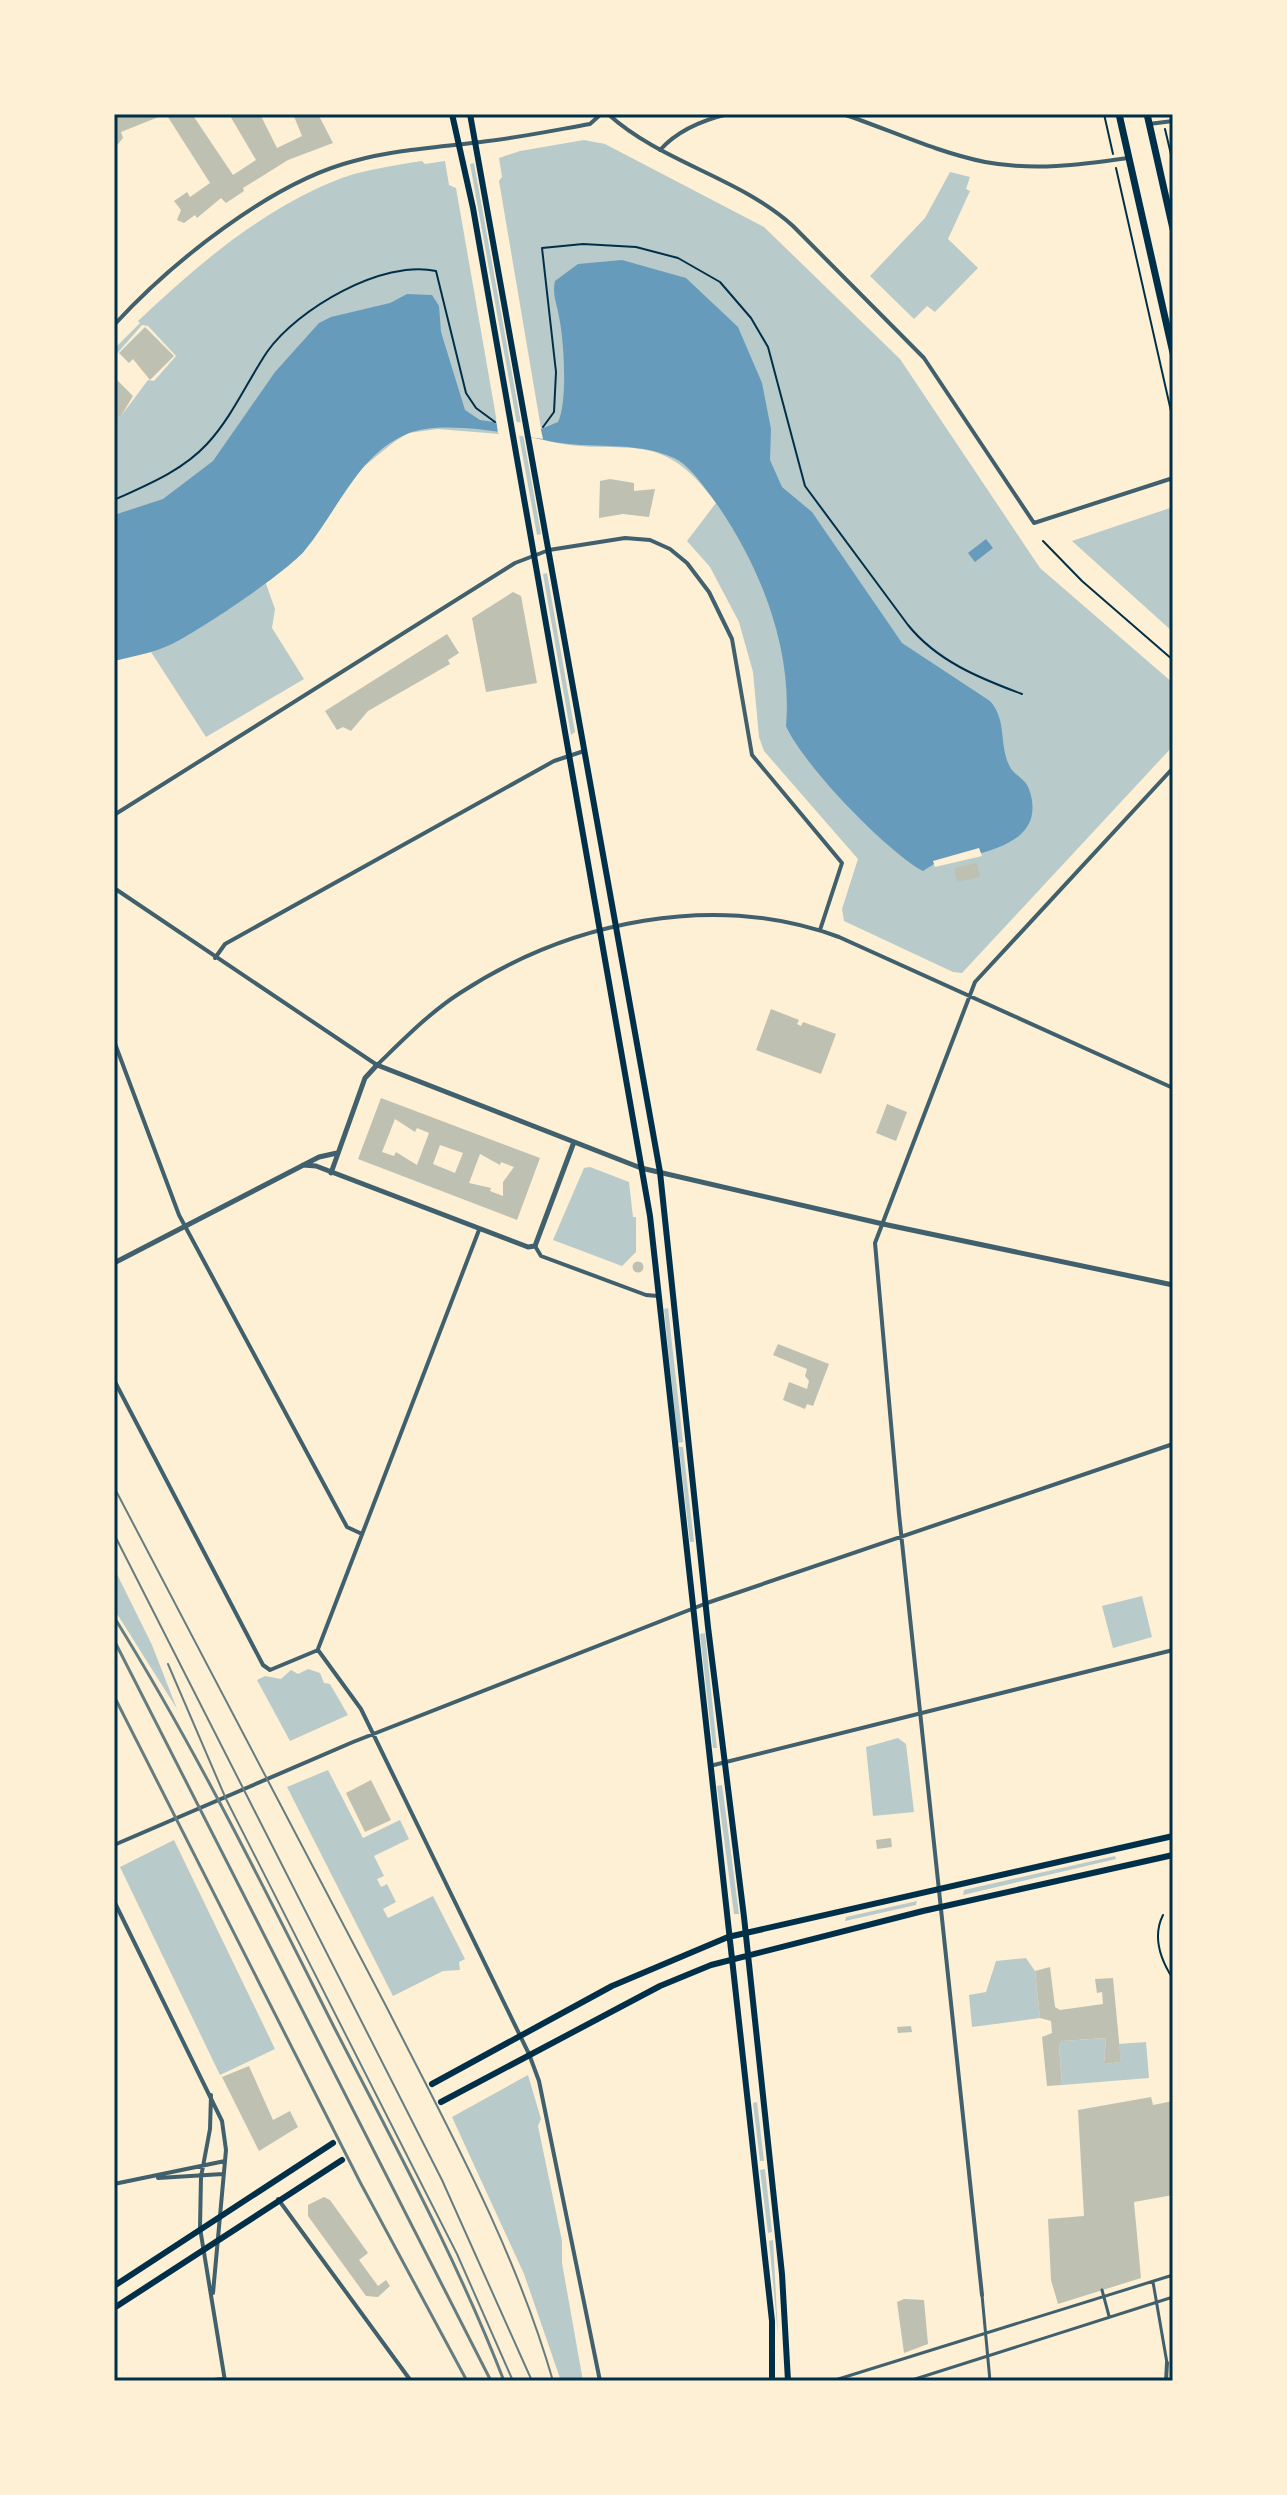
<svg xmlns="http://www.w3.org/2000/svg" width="1287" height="2495" font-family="'Sofia Sans Condensed',sans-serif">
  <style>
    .green { fill: #b9caca }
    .water { fill: #669bbc }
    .pier { fill: #fdf0d5 }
    .building { fill: #bec0b2; fill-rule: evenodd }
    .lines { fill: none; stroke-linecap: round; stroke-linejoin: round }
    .path { stroke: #003049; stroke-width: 2 }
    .pedestrian { stroke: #3f606c; stroke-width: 3 }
    .minor { stroke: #3f606c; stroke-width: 4 }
    .tertiary { stroke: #3f606c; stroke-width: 5 }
    .secondary { stroke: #003049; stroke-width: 6 }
    .primary { stroke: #003049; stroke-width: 7 }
    .tram { stroke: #657d81; stroke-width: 2 }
    .rail { stroke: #657d81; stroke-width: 3 }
    .neatline { fill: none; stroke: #003049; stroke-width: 3 }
  </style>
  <rect width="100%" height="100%" fill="#fdf0d5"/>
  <path class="green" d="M584,140L605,144L764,227L900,359L1040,568L1173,683V746L962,973L953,972L844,921L842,909L858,859L764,751L759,737L753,672L739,622L710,567L687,541L716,503C657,422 624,460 543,440L499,181L502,177L499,158L520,151Z
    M422,161L425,164L445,161L449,185L456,188L499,434L438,429L408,433L394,442L362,468L302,554L265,581L275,609L272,628L304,679L206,737L151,652L114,661V418L121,416L148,380L154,381L176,356L148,326L142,325L114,357V349L140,323L138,321C195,267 259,212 332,182C360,170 391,166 422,161Z
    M474,163L541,534L537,535L470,164Z
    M950,172L970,177L966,189L970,191L948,239L978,268L935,312L927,306L914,319L870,276L925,218Z
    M1173,507V632L1072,541Z
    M547,573L575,732L571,735L543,574Z
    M590,1167L629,1182L633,1217H636V1252L622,1266L553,1240L584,1168Z
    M668,1308L683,1442L678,1443L664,1309Z
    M679,1447H683L694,1542H690Z
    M114,1568L152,1645L177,1709L114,1609Z
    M1142,1596L1152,1637L1113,1648L1102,1606Z
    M705,1633L717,1748H713L700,1634Z
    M308,1669L320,1673L324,1683L330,1684L348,1715L290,1741L257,1680L265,1676L281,1679L291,1670L298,1674Z
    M898,1738L906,1744L914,1812L873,1816L866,1747Z
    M328,1770L363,1838L400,1820L409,1839L374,1856L384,1876L377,1879L381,1887L387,1884L396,1902L383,1909L388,1918L433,1896L465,1959L459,1962L460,1970L443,1971L393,1996L287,1787Z
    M722,1785L739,1914H734L717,1786Z
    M174,1840L275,2049L220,2075L120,1867Z
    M1115,1856L1116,1859L963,1895L964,1890Z
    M917,1901L916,1905L845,1921L846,1917Z
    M1026,1958L1035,1971L1040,2018L972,2027L969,1995L986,1992L996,1961Z
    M1106,2038L1104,2064L1121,2062L1119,2044L1146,2042L1149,2078L1062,2085L1059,2045L1062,2041Z
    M528,2075L541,2119L538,2126L562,2241V2263L583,2381H561L524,2274L452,2117Z
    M757,2102L764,2161H760L753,2103Z
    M765,2169L772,2232L768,2233L760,2170Z
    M773,2240L778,2335L769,2241Z"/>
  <path class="water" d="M622,260L686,278L738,327L762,383L771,429L770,460L782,487L812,512L902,643L990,701C1007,720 999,743 1009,765C1013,775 1025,778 1029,789C1050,849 972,854 934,864L923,871C887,852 803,765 786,726C793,646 758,560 711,496C701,483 689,465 674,458C635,440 590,450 549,441C514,434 442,419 407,434C358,454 337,512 305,550C286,573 200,630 172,644C154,653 133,656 114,661V515L163,499L213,461L275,372L319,323L331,317L390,303L407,294L432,295L439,306L441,332L465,410L480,420L541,429L558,422C568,402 564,339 559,317C557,304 552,294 555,281L578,264Z
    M986,539L993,548L975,562L968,553Z"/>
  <path class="pier" d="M496,419L540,425L543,439L498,433Z
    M979,848L982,856L935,867L933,861Z"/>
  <path class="building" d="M114,114H192L233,175L256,160L229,114H260L277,148L302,136L293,114H318L333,143L288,160L243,188L244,191L226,203L221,198L197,218L195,215L184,223L177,220L181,210L174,201L187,192L190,197L210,183L166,114L121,132L123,138L114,149Z
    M145,327L174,356L150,380L133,359L129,363L119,353Z
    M114,377L133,396L121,416L114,418Z
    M610,479L634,483V491L655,489L649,517L623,514L599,518L600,481Z
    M513,592L521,596L537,683L486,692L472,618Z
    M447,634L459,653L448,660L450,664L368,711L351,731L343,727L337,730L325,711Z
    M977,863L980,877L957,882L954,868Z
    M771,1009L799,1020L797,1024L801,1026L803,1022L836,1034L821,1074L756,1050Z
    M381,1098L540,1158L517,1220L358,1159ZM395,1119L415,1132L417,1128L429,1133L417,1165L396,1152L394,1156L382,1152ZM440,1145L463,1153L455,1173L433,1164ZM480,1154L500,1165L501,1162L514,1167L503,1182V1196L490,1191L491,1188L469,1183Z
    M887,1104L907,1112L896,1141L876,1133Z
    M632.5 1267a5.5 5.5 0 1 1 11 0a5.5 5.5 0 1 1-11 0Z
    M778,1344L829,1364L813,1406L807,1404L805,1409L783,1400L789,1382L807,1389L809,1381L805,1376L807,1369L773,1355Z
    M371,1780L391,1820L365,1832L346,1793Z
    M891,1838L892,1847L877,1849L876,1840Z
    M1050,1967L1055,2007L1060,2010L1103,2004L1102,1992L1097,1993L1095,1979L1113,1978L1121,2062L1104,2064L1106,2038L1062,2041L1059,2045L1062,2085L1047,2086L1042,2037L1052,2033L1051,2021L1040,2018L1035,1971Z
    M911,2026L912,2032L898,2033L897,2027Z
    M249,2066L273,2120L290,2111L298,2127L259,2151L222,2077Z
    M1151,2097L1153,2105L1173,2101V2195L1134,2202L1141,2278L1058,2304L1051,2280L1048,2219L1084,2216L1078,2110Z
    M324,2197L330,2200L368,2253L359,2260L378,2286L386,2280L390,2286L378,2297L366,2296L308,2216V2205Z
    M904,2299L924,2300L928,2344L904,2353L897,2302Z"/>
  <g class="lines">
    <path class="path" d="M1104,114L1113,154
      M1165,129L1173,163
      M1116,168L1173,420
      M543,427L554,412L556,372L542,248L583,244L636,247L678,258L720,282L751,318L768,347L805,486L908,625C937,661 979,678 1022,694
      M114,500C147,485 182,471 207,444C232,417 247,382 267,352C297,309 383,259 436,271L466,393L476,408L495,422
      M1043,541L1082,581L1173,660
      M1163,1915C1152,1937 1160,1959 1173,1979"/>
    <path class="pedestrian" d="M1153,2282L1167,2363
      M1102,2290L1109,2316
      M982,2295L990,2381
      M832,2381L1173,2275
      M909,2381L1173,2297"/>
    <path class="minor" d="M608,114C662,163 739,177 793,226L924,358L1034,523L1173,478
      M843,114C890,130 936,152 985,162C1033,171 1080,165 1128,158
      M1149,124L1173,121
      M660,150C677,131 703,120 728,114
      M114,325C171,263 271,182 354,161C398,149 443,147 488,141C522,137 556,130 590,124L601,114
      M114,815L515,563L549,550L625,538L650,540L670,549L687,563L709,592L732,639L752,755L842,863L820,930
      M114,888L377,1065C403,1040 429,1013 460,993C570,921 714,891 839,937L1173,1088
      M215,958L225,944L554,761L584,751
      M114,1041L179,1215L347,1527L362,1534
      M535,1246L541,1256L646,1295L658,1296
      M114,1380L263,1665L270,1670L318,1650L361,1709L529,2054L539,2081L600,2381
      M318,1649L479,1230
      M710,1766L1173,1650
      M114,1845L353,1742L707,1603L1173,1444
      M114,1901L222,2121L226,2150L213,2293
      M211,2095L210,2129L201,2177L200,2228L225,2381
      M158,2178L223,2174
      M114,2184L225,2161
      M278,2199L411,2381
      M982,2295L899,1514L875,1243L975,982L1173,768
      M203,2381L224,2379
      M1166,2381L1167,2363"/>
    <path class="tertiary" d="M303,1165L316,1166L528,1247L535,1246L574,1142
      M331,1173L365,1078L377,1065L641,1168L883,1224L1173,1285
      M114,1263L319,1157L337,1153"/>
    <path class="secondary" d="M452,114L473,208L650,1216L772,2321V2381
      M470,114L660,1172L708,1627L744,1917L782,2274L788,2381
      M432,2084L612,1986L728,1937L1173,1836
      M441,2102L660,1986L711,1965L923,1911L1173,1855
      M114,2286L333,2143
      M114,2308L342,2160"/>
    <path class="primary" d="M1119,114L1173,353
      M1147,114L1173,229"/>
    <path class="tram" d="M114,1487C204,1660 296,1832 386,2006C448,2128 515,2249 553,2381
      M114,1534L442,2180L532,2381
      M168,1664L226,1799L457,2254L513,2381"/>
    <path class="rail" d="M114,1617C196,1749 264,1888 334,2027C394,2144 457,2259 504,2381
      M114,1640L491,2381
      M114,1696L360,2182L467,2381"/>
  </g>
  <rect width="1287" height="2495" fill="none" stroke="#fdf0d5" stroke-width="232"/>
  <rect x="116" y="116" width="1055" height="2263" class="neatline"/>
</svg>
